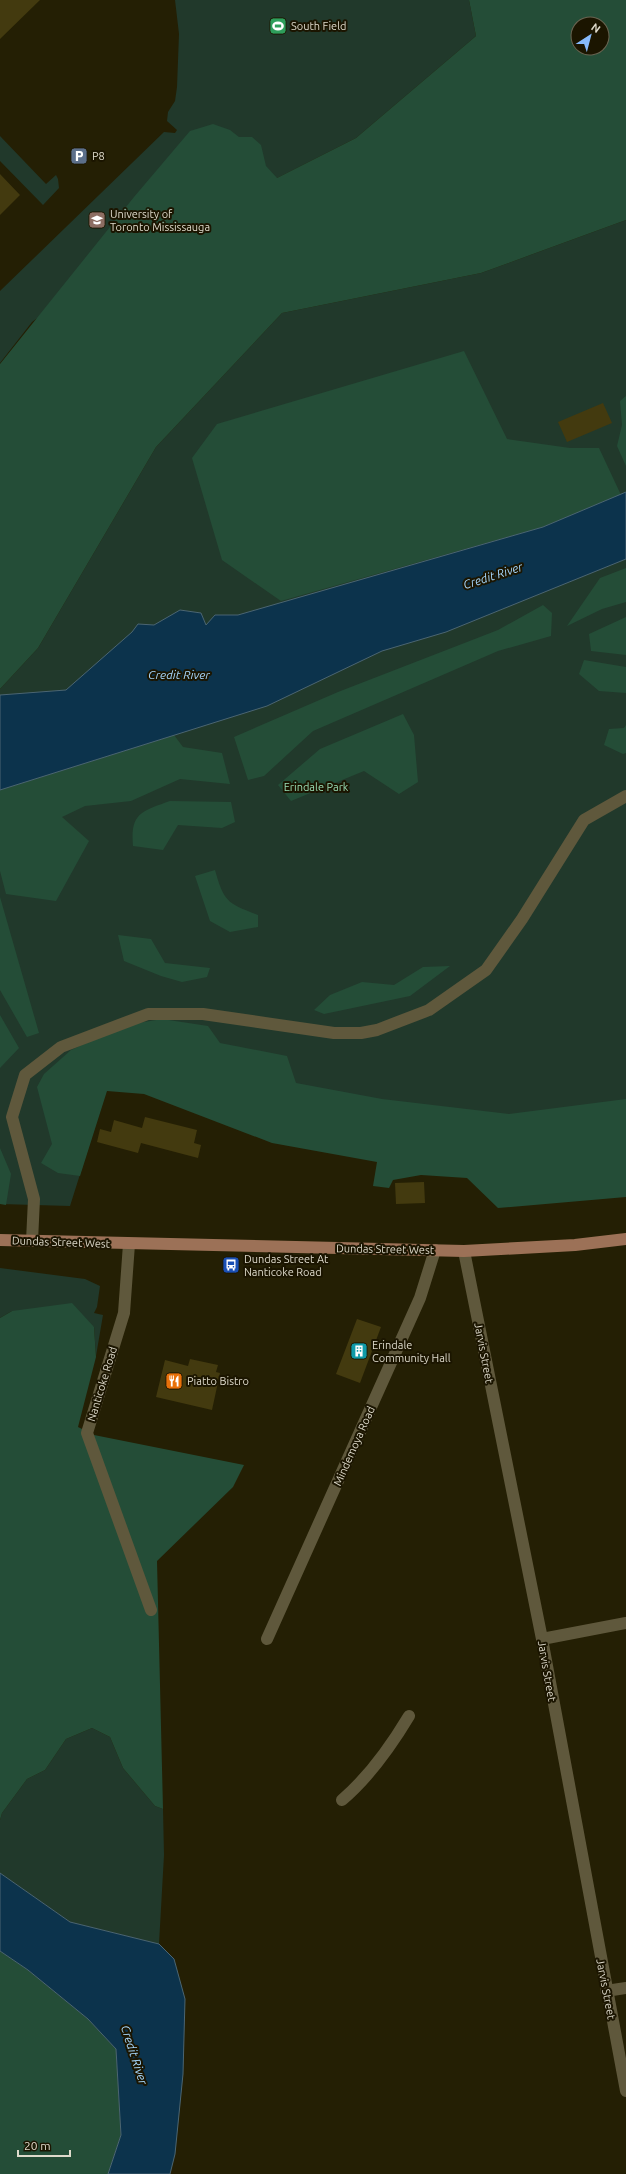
<svg xmlns="http://www.w3.org/2000/svg" width="626" height="2174" font-family="Ubuntu,sans-serif">
  <style>
    .green { fill: #21392b }
    .forest { fill: #244d37; fill-rule: evenodd }
    .water { fill: #0c334c; stroke: #4b6572 }
    .building { fill: #433a0f }
    .lines { fill: none; stroke-linecap: round; stroke-linejoin: round }
    .minor { stroke: #5f583c; stroke-width: 12 }
    .major { stroke: #9c7157; stroke-width: 12 }
    .labels { text-anchor: middle; stroke-width: 4; stroke-linejoin: round; paint-order: stroke }
    .poi-label { font-size: 11px; fill: #dedacb; stroke: #1b1500; text-anchor: start }
    .park-label { font-size: 11px; fill: #9adfb6; stroke: #1b1500 }
    .street-label { font-size: 11px; fill: #dedacb; stroke: #1b1500 }
    .water-label { font-size: 12px; font-style: italic; fill: #a7d8fd; stroke: #1b1500 }
  </style>
  <rect width="100%" height="100%" fill="#241f04"/>
  <path class="green" d="M175,0H469L476,36L356,138L110,263L32,322L0,363V291L164,132L175,133L177,130L167,121L168,112L175,101L177,87L179,34Z
    M0,136L46,184L56,175L58,179L59,188L43,205L0,161Z
    M626,220V1125L548,1141L114,1067L70,1206L0,1204V689L38,648L156,447L282,313L481,273Z
    M0,1268L85,1279L100,1286L97,1307L94,1313L103,1315L96,1356L94,1327L12,1311L0,1318Z
    M92,1728L110,1737L123,1768L155,1806L163,1809L164,1855L159,1944L70,1922L0,1873V1820L2,1813L27,1779L45,1770L66,1739Z"/>
  <path class="forest" d="M469,0H626V220L481,273L282,313L156,447L38,648L0,689V364L134,197L190,131L213,124L230,130L239,137H252L261,145L266,166L277,178L356,138L476,36ZM578,24H602V48H578Z
    M464,351L507,439L570,448H599L621,495L543,527L281,601L222,560L192,458L217,424Z
    M626,396V466L617,446L622,425L620,401Z
    M626,568V602L602,609L567,626L600,578Z
    M543,605L552,613L551,636L498,651L313,731L264,776L248,780L234,737L338,692L498,630Z
    M626,617V655L591,651L589,634Z
    M584,660L626,667V693L599,691L579,674Z
    M403,714L414,735L418,782L399,794L364,771L291,801L278,785L320,749Z
    M626,725V753L623,754L604,745L609,729L624,728Z
    M174,735L183,747L222,753L230,784L180,779L131,801L85,806L62,817L89,841L56,901L6,894L0,871V790Z
    M170,801L231,802L235,822L222,828L178,825L163,850L133,846C130,813 142,811 170,801Z
    M215,870C224,902 227,903 258,915V927L230,932L210,921L195,876Z
    M0,897L39,1033L27,1037L0,990Z
    M118,935L151,939L165,963L210,968L207,977L182,982L161,976L124,961Z
    M450,966L410,996L324,1014L314,1010L330,995L362,982L394,985L423,967Z
    M0,1015L19,1048L0,1068Z
    M162,1019L208,1026L220,1043L287,1056L296,1083L382,1099L509,1114L626,1099V1197L498,1208L467,1178L421,1175L393,1180L389,1188L373,1186L377,1162L272,1143L144,1094L107,1091L80,1176L58,1173L41,1163L52,1144L37,1087L44,1074L71,1050L126,1025Z
    M0,1148L11,1174L6,1205L0,1204Z
    M72,1303L94,1327L96,1357L78,1427L94,1435L244,1465L233,1487L157,1561L163,1809L155,1806L123,1768L110,1737L92,1728L66,1739L45,1770L27,1779L2,1813L0,1820V1318L12,1311Z
    M0,1951L28,1970L88,2019L116,2049L121,2135L108,2174H0Z"/>
  <path class="water" d="M626,492V559L446,632L382,651L267,706L0,790V695L66,690L132,632L138,624L154,625L180,610L201,613L206,625L215,615H238L543,527Z
    M0,1873L70,1922L159,1944L174,1959L185,1999L183,2074L175,2154L170,2174H108L121,2135L116,2049L88,2019L28,1970L0,1951Z"/>
  <path class="building" d="M0,0H40L0,39Z
    M0,174L20,195L0,215Z
    M603,403L612,423L567,442L558,422Z
    M145,1117L197,1130L194,1143L201,1145L198,1158L141,1143L138,1153L97,1142L100,1129L111,1132L114,1120L142,1128Z
    M424,1182L425,1203L396,1204L395,1183Z
    M357,1319L381,1327L360,1383L336,1374Z
    M190,1359L218,1365L216,1372L220,1373L212,1410L156,1397L165,1360L188,1366Z"/>
  <g class="lines">
    <path class="minor" d="M32,1241L34,1199L12,1117L25,1075L61,1047L148,1014H203L334,1033H361L377,1030L429,1010L486,970L522,919L584,820L626,796
      M129,1244L124,1313L87,1433L151,1610
      M464,1251L542,1639L626,2091
      M267,1639L420,1298L435,1250
      M542,1639L626,1623
      M342,1800C369,1777 391,1746 409,1716
      M606,1991L626,1988"/>
    <path class="major" d="M0,1240L464,1251L575,1245L626,1239"/>
  </g>
  <defs>
    <g id="stadium-square" transform="scale(0.9)"><rect x="-9" y="-9" width="18" height="18" rx="4" fill="#2e9e5b" stroke="#1b1500"/><path d="M0-5a6.5 5 0 1 0 0 10a6.5 5 0 1 0 0-10ZM-3.5-1.8h7v3.6h-7Z" fill="#fff"/></g>
    <g id="parking-square" transform="scale(0.9)"><rect x="-9" y="-9" width="18" height="18" rx="4" fill="#5c6f8a" stroke="#1b1500"/><path d="M-3.5-5.5H1a3.5 3.5 0 0 1 0 7H-1V5.5H-3.5ZM-1-3.4V-.6H.8a1.4 1.4 0 0 0 0-2.8Z" fill="#fff"/></g>
    <g id="university-square" transform="scale(0.9)"><rect x="-9" y="-9" width="18" height="18" rx="4" fill="#8d6e63" stroke="#1b1500"/><path d="M0-5L7-2L0 1L-7-2ZM-4 1L0 2.5L4 1V4Q0 6-4 4Z" fill="#fff"/></g>
    <g id="bus-square" transform="scale(0.9)"><rect x="-9" y="-9" width="18" height="18" rx="4" fill="#1a4fb4" stroke="#1b1500"/><path d="M-5-6H5V4H4V6H2V4H-2V6H-4V4H-5ZM-3.5-4V0h7V-4ZM-3.5 1.2v1.5H-2V1.2ZM2 1.2v1.5H3.5V1.2Z" fill="#fff"/></g>
    <g id="building-square" transform="scale(0.9)"><rect x="-9" y="-9" width="18" height="18" rx="4" fill="#0f9aa8" stroke="#1b1500"/><path d="M-4-6H4V6H1V3H-1V6H-4ZM-2.5-4.3h1.7v1.8h-1.7ZM.8-4.3h1.7v1.8H.8ZM-2.5-1h1.7V.8h-1.7ZM.8-1h1.7V.8H.8Z" fill="#fff"/></g>
    <g id="restaurant-square" transform="scale(0.9)"><rect x="-9" y="-9" width="18" height="18" rx="4" fill="#e8710a" stroke="#1b1500"/><path d="M-5-6h1v4h1v-4h1v4h1v-4h1v5L-1.5 .5V6h-2V.5L-5-1ZM5-6V6H3V1.5H1.5Q1.5-4 5-6Z" fill="#fff"/></g>
  </defs>
  <g fill-rule="evenodd">
    <use href="#stadium-square" x="278" y="26"/>
    <use href="#parking-square" x="79" y="156"/>
    <use href="#university-square" x="97" y="220"/>
    <use href="#bus-square" x="231" y="1265"/>
    <use href="#building-square" x="359" y="1351"/>
    <use href="#restaurant-square" x="174" y="1381"/>
  </g>
  <g class="labels">
    <g class="poi-label">
      <text x="291" y="30">South Field</text>
      <text x="92" y="160">P8</text>
      <text x="110" y="218">University of<tspan x="110" dy="13">Toronto Mississauga</tspan></text>
      <text x="244" y="1263">Dundas Street At<tspan x="244" dy="13">Nanticoke Road</tspan></text>
      <text x="372" y="1349">Erindale<tspan x="372" dy="13">Community Hall</tspan></text>
      <text x="187" y="1385">Piatto Bistro</text>
    </g>
    <g class="park-label">
      <text x="316" y="791">Erindale Park</text>
    </g>
    <g class="street-label">
      <text transform="translate(61 1242) rotate(2)" y="4">Dundas Street West</text>
      <text transform="translate(385 1249) rotate(1)" y="4">Dundas Street West</text>
      <text transform="translate(484 1353) rotate(79)" y="4">Jarvis Street</text>
      <text transform="translate(102 1384) rotate(-73)" y="4">Nanticoke Road</text>
      <text transform="translate(354 1446) rotate(-66)" y="4">Mindemoya Road</text>
      <text transform="translate(547 1671) rotate(80)" y="4">Jarvis Street</text>
      <text transform="translate(606 1989) rotate(79)" y="4">Jarvis Street</text>
    </g>
    <g class="water-label">
      <text transform="translate(493 576) rotate(-18)" y="4">Credit River</text>
      <text x="179" y="679">Credit River</text>
      <text transform="translate(134 2055) rotate(72)" y="4">Credit River</text>
    </g>
  </g>
  <g transform="translate(590 36) rotate(36)"><circle r="19" fill="#1b1500" stroke="#696451"/>
  <path d="M0-3L7 15L0 10L-7 15Z" fill="#87bbfc"/>
  <text y="-6" font-size="11" font-weight="bold" text-anchor="middle" fill="#dedacb">N</text>
  </g>
  <path d="M18 2150v6h52v-6" fill="none" stroke="#dedacb" stroke-width="2"/>
  <text x="24" y="2150" font-size="12" fill="#dedacb" stroke="#1b1500" stroke-width="3" paint-order="stroke">20 m</text>
</svg>
